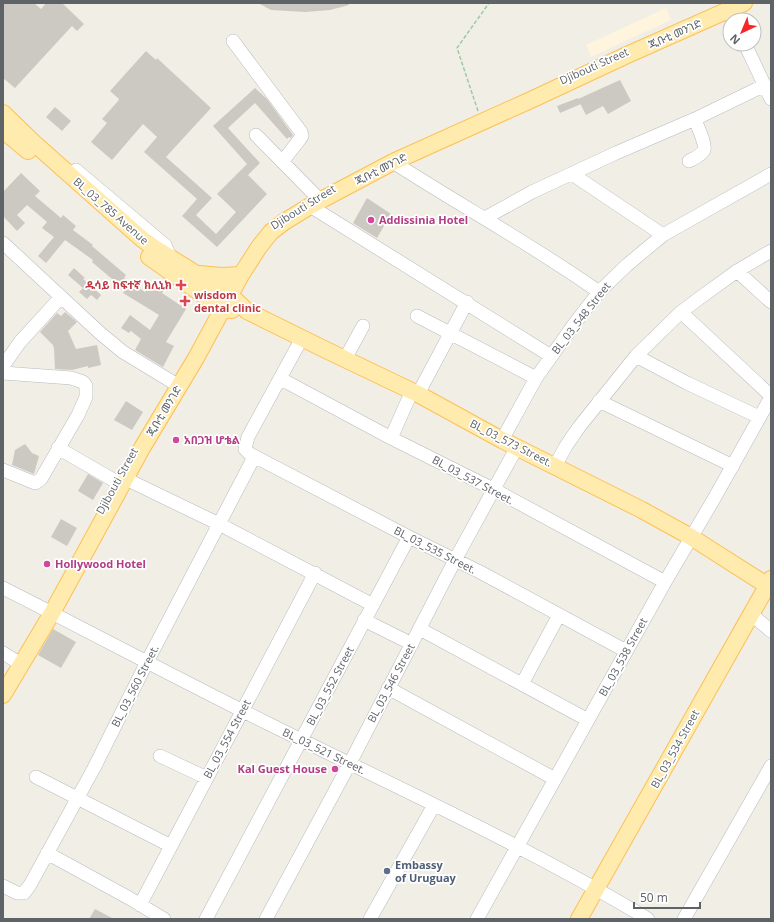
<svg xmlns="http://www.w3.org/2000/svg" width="774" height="922" font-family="'Open Sans','Noto Sans Ethiopic',sans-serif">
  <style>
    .commercial { fill: #fff4dd }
    .building { fill: #ccc9c3 }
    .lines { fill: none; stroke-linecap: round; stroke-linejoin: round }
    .minor-casing { stroke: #b7babe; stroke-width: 14 }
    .major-casing { stroke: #fdc054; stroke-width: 18 }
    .path { stroke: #99cca3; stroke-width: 1.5; stroke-dasharray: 4 2; stroke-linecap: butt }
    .minor { stroke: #fff; stroke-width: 13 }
    .major { stroke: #ffebad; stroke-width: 16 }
    .hotel-dot { fill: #d1479c; stroke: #fff; stroke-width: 1.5 }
    .health-dot { fill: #e0444e; stroke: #fff; stroke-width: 1.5 }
    .service-dot { fill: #5c6f8a; stroke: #fff; stroke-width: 1.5 }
    .labels { text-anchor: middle; stroke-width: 3.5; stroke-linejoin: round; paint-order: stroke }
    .street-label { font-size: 11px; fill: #5e6368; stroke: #fff }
    .hotel-label { font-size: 11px; font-weight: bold; fill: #b23c85; stroke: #fff; text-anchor: start }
    .health-label { font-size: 11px; font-weight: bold; fill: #be3a42; stroke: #fff; text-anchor: end }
    .service-label { font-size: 11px; font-weight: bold; fill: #4e5e75; stroke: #fff; text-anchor: start }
  </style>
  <rect width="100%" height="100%" fill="#f1eee6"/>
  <path class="commercial" d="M666,8L671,20L591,57L586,45Z"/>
  <path class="building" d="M3,3H34L41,9L46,3H62L84,24L77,31L72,26L15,88L3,78Z
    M258,3H348L349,5L330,10L305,12L271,10Z
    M146,51L156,60L157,58L211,108L166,157L212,198L196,215L216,234L236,212L217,194L247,164L213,126L255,88L267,99L293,135L291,138L289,137L287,139L255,103L228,128L260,163L248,175L267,194L217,247L182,216L197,199L144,152L157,137L143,124L112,160L91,142L107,123L102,119L118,101L119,99L110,91Z
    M620,80L631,101L608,114L603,106L586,115L580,103L581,104L560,113L557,106L578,98V99Z
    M55,107L71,121L62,131L46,117Z
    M21,173L40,191L35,196L61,218L63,215L76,226L73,230L93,245L92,246L126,275L124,278L145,292L155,279L166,288L162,293L186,309L166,342L174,346L163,367L135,350L141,339L131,331L129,333L121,328L130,315L150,330L159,315L123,293L125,290L92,262L93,260L65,240L46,263L38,256L54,237L42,228L47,222L27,205L17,215L25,223L17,231L3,216V192Z
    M367,198L391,214L377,238L353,223Z
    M74,268L85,278L83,279L101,295L97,300L91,295L87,299L79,292L83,288L68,275Z
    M65,312L77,322L68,331L76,349L97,345L101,365L88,368V366L72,370L55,369L54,349L53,345L40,332L57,313L61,316Z
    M126,401L143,412L132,430L114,420Z
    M25,444L32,453L39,456L34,474L12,465L15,450Z
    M88,474L103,483L93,500L78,491Z
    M61,519L77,528L67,546L51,537Z
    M53,629L76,642L61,668L38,655Z
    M95,909L114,919H89Z"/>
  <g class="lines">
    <g class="minor-casing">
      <path id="minor" d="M729,10L734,20
        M233,41L301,132L302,136L300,139L282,162
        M745,44L771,99
        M256,135L316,196
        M689,161C693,159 702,155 704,150C706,143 697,126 695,119
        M393,162C461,206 533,245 599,292
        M76,170L165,245L171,259
        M572,174L663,235
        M310,206L551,356
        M485,218L532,192L616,153L695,119L765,85
        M3,243L100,333L123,352L179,386
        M737,271L771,302
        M681,312L771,396
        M417,316L536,378
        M302,338L248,437L245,449L250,454L409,537L480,572L626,651
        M636,356L687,383L759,417
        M345,359L363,326
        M3,366L20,342L61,297
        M3,373L71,378L83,382L86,386V397L78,415L41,479L35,483L3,470
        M281,379L391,438L493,489L665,582
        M418,394L467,302
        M599,401L733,466
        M391,438L412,391
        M502,440L536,378L575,323L599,292L627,265L663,235L771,174
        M58,448L122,485
        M555,466L566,446L579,427L636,356L681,312L701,297L737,271L771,251
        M126,479L219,524L373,605
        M3,588C92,633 180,680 269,724C396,787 526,846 648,919
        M751,614L771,631
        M364,620L412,644
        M420,629L588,720
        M3,653L16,661
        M522,684L559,615
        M388,688L555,779
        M160,756L207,778
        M36,777L171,846
        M47,853L129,898L164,919
        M3,886L17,893H24L30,885L94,768L147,662L254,457
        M140,905L315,573
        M206,919L409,537
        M266,919L350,763L455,560L517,447
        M370,919L434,805
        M477,919L665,582L715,497L771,397
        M684,919L771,766"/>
    </g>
    <g class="major-casing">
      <path id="major" d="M3,113L34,143L142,239L153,247L230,295L247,311L326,350L418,394L502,440L642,510L691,537L771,588
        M3,130L28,151
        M149,257L223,309L232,310
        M199,274L221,276L241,275
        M3,695L52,613L142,448L196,358L241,275L259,247L271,232L284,222L310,206L393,162L533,99L627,55L744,3
        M579,919L771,579"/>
    </g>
    <path class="path" d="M478,111L457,48L489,3"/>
    <use href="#minor" class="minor"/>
    <use href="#major" class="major"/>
  </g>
  <g class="hotel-dot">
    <circle cx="371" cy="220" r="4"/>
    <circle cx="176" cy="440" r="4"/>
    <circle cx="47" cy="564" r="4"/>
    <circle cx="335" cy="769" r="4"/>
  </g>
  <g class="health-dot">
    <path d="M179 279h4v4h4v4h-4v4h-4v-4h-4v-4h4z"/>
    <path d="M183 295h4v4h4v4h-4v4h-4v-4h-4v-4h4z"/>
  </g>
  <circle class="service-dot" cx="387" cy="871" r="4"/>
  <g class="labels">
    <g class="street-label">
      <text transform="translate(675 34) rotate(-24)" y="4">ጂቡቲ መንገድ</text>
      <text transform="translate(594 66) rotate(-24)" y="4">Djibouti Street</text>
      <text transform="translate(381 169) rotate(-27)" y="4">ጂቡቲ መንገድ</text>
      <text transform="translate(303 207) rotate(-32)" y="4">Djibouti Street</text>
      <text transform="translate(111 211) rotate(41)" y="4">BL_03_785 Avenue</text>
      <text transform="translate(581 318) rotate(-52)" y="4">BL_03_548 Street</text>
      <text transform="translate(164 411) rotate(-59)" y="4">ጂቡቲ መንገድ</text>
      <text transform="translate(511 443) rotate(27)" y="4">BL_03_573 Street.</text>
      <text transform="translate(473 480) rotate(28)" y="4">BL_03_537 Street.</text>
      <text transform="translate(117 481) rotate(-61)" y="4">Djibouti Street</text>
      <text transform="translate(435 550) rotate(27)" y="4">BL_03_535 Street.</text>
      <text transform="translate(623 657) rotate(-61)" y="4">BL_03_538 Street</text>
      <text transform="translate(391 683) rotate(-62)" y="4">BL_03_546 Street</text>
      <text transform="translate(135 686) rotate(-63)" y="4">BL_03_560 Street.</text>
      <text transform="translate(330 686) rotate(-62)" y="4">BL_03_552 Street</text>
      <text transform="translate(227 739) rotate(-62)" y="4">BL_03_554 Street</text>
      <text transform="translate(675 749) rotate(-61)" y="4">BL_03_534 Street</text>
      <text transform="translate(324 751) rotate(26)" y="4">BL_03_521 Street.</text>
    </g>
    <g class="hotel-label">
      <text x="379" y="224">Addissinia Hotel</text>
      <text x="184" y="444">አበጋዝ ሆቴል</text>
      <text x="55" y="568">Hollywood Hotel</text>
      <text x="327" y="773" text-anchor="end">Kal Guest House</text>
    </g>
    <g class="health-label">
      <text x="172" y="289">ዱሳይ ከፍተኛ ክሊኒክ</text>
      <text x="194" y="299" text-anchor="start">wisdom<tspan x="194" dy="13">dental clinic</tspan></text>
    </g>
    <g class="service-label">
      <text x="395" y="869">Embassy<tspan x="395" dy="13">of Uruguay</tspan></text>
    </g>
  </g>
  <rect width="774" height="922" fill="none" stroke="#5e6368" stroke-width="8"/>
  <g transform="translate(742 32) rotate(224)"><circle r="19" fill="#ffffff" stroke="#bfc1c3"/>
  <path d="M0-3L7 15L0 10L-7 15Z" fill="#f72627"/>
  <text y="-6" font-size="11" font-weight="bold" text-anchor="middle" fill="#5e6368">N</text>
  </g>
  <path d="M634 902v6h66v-6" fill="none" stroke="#5e6368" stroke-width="2"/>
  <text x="640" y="902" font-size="12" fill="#5e6368" stroke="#ffffff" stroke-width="3" paint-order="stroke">50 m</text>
</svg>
